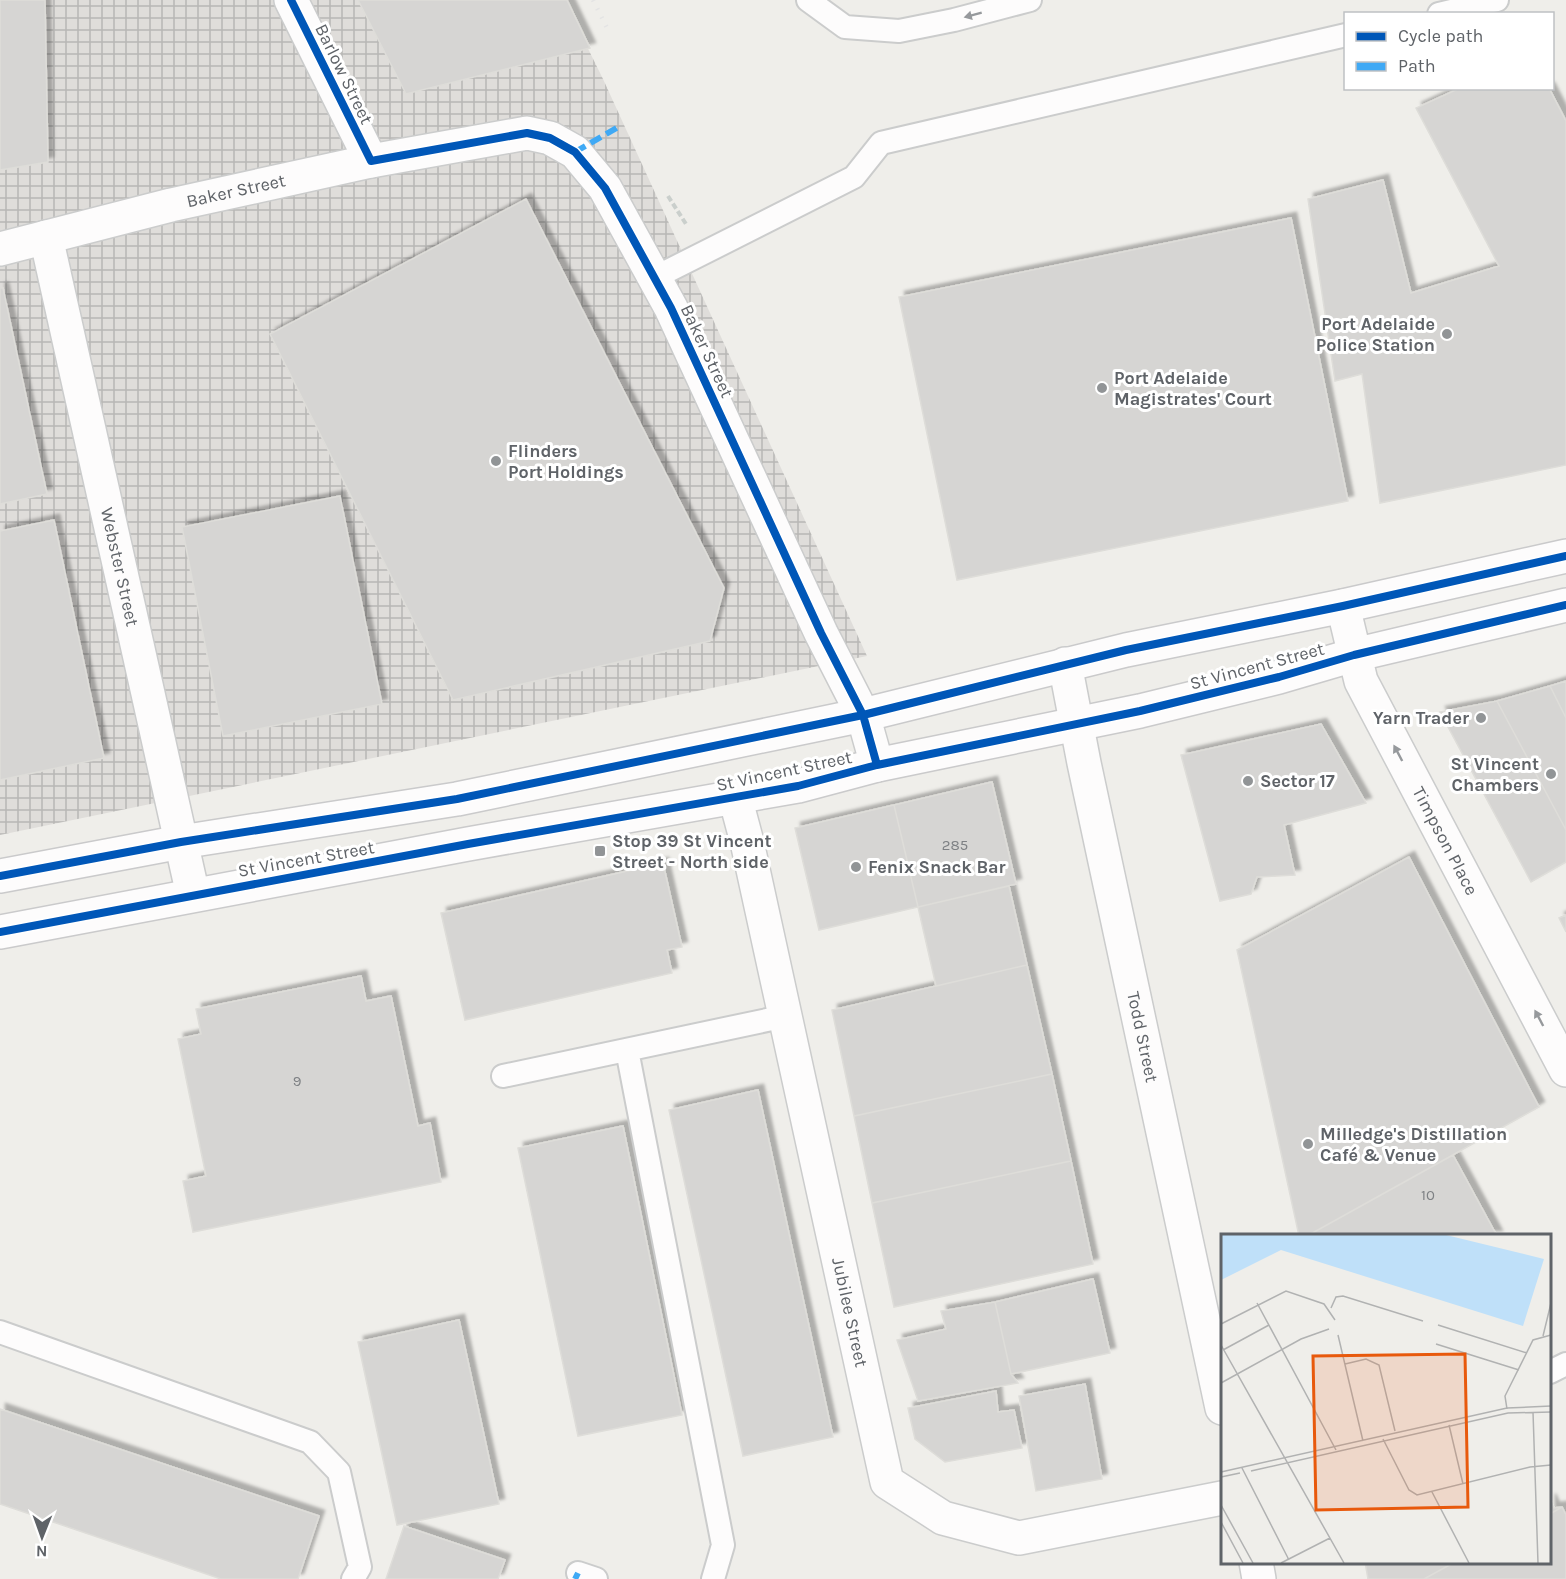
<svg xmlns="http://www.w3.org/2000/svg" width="1566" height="1579" font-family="Karla,sans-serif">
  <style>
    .industrial { fill: url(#industrial-grid) }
    .building { fill: #d6d5d3; stroke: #deddd9; stroke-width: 1.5; filter: url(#shadow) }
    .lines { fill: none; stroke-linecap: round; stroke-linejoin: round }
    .service-casing { stroke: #cbcccc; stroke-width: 26 }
    .minor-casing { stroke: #cbcccc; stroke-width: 36 }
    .secondary-casing { stroke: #cacacb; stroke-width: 36 }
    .path { stroke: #cacfcc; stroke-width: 4; stroke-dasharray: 6 3; stroke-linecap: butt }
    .service { stroke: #fdfcfc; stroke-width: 22 }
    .minor { stroke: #fdfcfc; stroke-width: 33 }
    .secondary { stroke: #fdfcfc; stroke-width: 33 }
    .rail { stroke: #e4e4e4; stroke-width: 4.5; stroke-dasharray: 1.5 8; stroke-linecap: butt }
    .quiet { stroke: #3fa9f5; stroke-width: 6; stroke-dasharray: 12 6; stroke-linecap: butt }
    .cycleway-casing { stroke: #fff; stroke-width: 11 }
    .cycleway { stroke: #0057b8; stroke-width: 8 }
    .oneway { fill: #96999c }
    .poi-dot { fill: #919496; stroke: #fff; stroke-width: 2 }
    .labels { text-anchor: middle; stroke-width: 6; stroke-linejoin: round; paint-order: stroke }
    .number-label { font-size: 15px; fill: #7e8184 }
    .street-label { font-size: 18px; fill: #5f6368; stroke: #fff }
    .poi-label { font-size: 18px; font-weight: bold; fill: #5f6368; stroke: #fff; text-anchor: start }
    .inset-road { fill: none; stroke: #b1b2b2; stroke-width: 1.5 }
    .view { fill: #e8590c; fill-opacity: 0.15; stroke: #e8590c; stroke-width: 3 }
    .inset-edge { fill: none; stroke: #5f6368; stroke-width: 3 }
  </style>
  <defs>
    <pattern id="industrial-grid" width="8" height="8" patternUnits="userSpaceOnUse" patternTransform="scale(1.5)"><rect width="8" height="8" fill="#dfddda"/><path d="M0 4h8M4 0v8" fill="none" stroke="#b8b7b5"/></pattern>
    <filter id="shadow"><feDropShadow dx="5.5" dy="-5.5" stdDeviation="1.5" flood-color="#0004"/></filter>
  </defs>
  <rect width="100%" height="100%" fill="#efeeea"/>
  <path class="industrial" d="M0,0H564L603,79L867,656L0,835Z"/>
  <path class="building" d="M0,0H45L48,162L0,170Z
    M358,0H567L590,48L406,94Z
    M1460,88H1549L1566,121V465L1380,503L1362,374L1335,381L1308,199L1383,180L1411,293L1499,266L1416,108Z
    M526,199L724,588L710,641L453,700L270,334Z
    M1291,218L1348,501L957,580L899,297Z
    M0,288H3L47,494L0,504Z
    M340,496L382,704L223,736L182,527Z
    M54,520L104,758L0,780V531Z
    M1566,681V718L1550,686Z
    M1550,686L1566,718V830L1497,701Z
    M1497,701L1566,830V862L1531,882L1440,712Z
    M1321,724L1366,803L1284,825L1295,875L1257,877L1251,894L1220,901L1181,755Z
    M992,782L1016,884L918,907L894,805Z
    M894,805L918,907L819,930L795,828Z
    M1409,857L1539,1107L1307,1236H1299L1237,950Z
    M663,863L682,947L667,950L672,973L465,1020L441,913Z
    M1009,886L1027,965L936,986L918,907Z
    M1566,915V932L1559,918Z
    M1027,965L1052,1074L854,1116L832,1010Z
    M361,976L366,1001L391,996L418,1126L430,1123L441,1182L193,1232L183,1181L206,1176L178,1039L201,1034L196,1009Z
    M1052,1074L1071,1161L872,1203L854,1116Z
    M758,1090L833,1437L743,1456L669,1110Z
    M623,1126L682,1415L578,1436L518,1148Z
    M1453,1155L1497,1236H1307Z
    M1071,1161L1093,1264L894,1307L872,1203Z
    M1093,1279L1110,1353L1011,1374L995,1302Z
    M995,1302L1011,1374L1018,1383L918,1401L897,1340L946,1329L941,1311Z
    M459,1320L499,1504L397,1525L358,1342Z
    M1085,1384L1102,1479L1036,1491L1019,1396Z
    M996,1391L998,1412L1014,1410L1022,1448L945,1462L915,1439L908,1408Z
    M0,1409L319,1516L298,1579H221L0,1504Z
    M1550,1499L1554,1508L1562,1507L1550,1514Z
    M1562,1507L1566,1515V1579H1424L1455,1562H1550V1514Z
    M404,1526L505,1560L498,1579H386Z
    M1365,1562H1455L1424,1579H1368Z"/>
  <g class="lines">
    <g class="service-casing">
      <path id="service" d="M808,0L845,27L899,31L954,20L1030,0
        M1439,14L1497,0
        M654,278L854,177L881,143L1346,35
        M627,1050L723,1545L713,1579
        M503,1076L786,1016
        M0,1332L310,1442L339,1472L360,1567L353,1579
        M1550,1372L1566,1364
        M578,1573L596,1579"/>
    </g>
    <g class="minor-casing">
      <g id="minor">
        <path d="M291,0L371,161"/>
        <path id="s1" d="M46,237L193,895"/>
        <path id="s2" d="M0,249L171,205L371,161L527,133L550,138L575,152L605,188L671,308L821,633L863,715L877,765"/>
        <path id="s3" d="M1343,606L1361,681L1566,1070"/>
        <path id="s4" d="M1065,664L1084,763L1222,1408"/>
        <path id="s5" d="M735,797L747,842L887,1482L943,1518L1019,1538L1222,1498"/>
        <path d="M1256,1562L1259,1579"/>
      </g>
    </g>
    <g class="secondary-casing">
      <path id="secondary" d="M0,876L181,842L457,799L863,715L1126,650L1343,606L1566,556
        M0,932L468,844L798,786L877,765L1140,711L1279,677L1354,655L1566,605"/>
    </g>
    <path class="path" d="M668,196L686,224"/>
    <use href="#service" class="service"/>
    <use href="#minor" class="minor"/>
    <use href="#secondary" class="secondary"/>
    <path class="rail" d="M593,0L609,32"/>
    <path class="quiet" d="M575,152L620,126
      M575,1579L578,1573"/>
    <g class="cycleway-casing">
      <path id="cycleway" d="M291,0L371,161L527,133L550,138L575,152L605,188L671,308L821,633L863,715L877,765
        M0,876L181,842L457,799L863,715L1126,650L1343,606L1566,556
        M0,932L468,844L798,786L877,765L1140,711L1279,677L1354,655L1566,605"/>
    </g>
    <use href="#cycleway" class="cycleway"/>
  </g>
  <defs><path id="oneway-solid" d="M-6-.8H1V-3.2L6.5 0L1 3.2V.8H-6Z" transform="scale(1.5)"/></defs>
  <g class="oneway">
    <use href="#oneway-solid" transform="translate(973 15) rotate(165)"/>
    <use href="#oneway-solid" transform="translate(1398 753) rotate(-118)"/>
    <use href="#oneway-solid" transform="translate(1539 1018) rotate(-118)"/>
  </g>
  <g class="poi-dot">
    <circle cx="1447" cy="334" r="6"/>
    <circle cx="1102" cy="388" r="6"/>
    <circle cx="496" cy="461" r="6"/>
    <circle cx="1481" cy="718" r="6"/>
    <circle cx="1551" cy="774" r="6"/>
    <circle cx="1248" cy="781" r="6"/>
    <rect x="594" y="845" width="12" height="12" rx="3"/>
    <circle cx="856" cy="867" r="6"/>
    <circle cx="1308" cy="1144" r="6"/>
  </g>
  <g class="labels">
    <g class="number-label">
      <text x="955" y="850">285</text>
      <text x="297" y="1086">9</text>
      <text x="1428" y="1200">10</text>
    </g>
    <g class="street-label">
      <text transform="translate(344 74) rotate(64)" y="6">Barlow Street</text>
      <text dy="6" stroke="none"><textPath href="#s2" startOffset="243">Baker Street</textPath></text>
      <text transform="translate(707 351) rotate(65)" y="6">Baker Street</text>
      <text dy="6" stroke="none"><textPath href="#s1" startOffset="338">Webster Street</textPath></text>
      <text transform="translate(1257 666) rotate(-15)" y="6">St Vincent Street</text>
      <text transform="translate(784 771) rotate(-12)" y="6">St Vincent Street</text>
      <text dy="6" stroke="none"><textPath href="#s3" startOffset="258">Timpson Place</textPath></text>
      <text transform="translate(306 859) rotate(-10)" y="6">St Vincent Street</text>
      <text dy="6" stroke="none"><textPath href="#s4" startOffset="381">Todd Street</textPath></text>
      <text dy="6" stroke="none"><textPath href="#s5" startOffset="528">Jubilee Street</textPath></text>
    </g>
    <g class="poi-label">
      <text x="1435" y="330" text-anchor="end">Port Adelaide<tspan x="1435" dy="21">Police Station</tspan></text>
      <text x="1114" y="384">Port Adelaide<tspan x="1114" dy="21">Magistrates' Court</tspan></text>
      <text x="508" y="457">Flinders<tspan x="508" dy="21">Port Holdings</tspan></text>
      <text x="1469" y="724" text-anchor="end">Yarn Trader</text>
      <text x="1539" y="770" text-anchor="end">St Vincent<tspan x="1539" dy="21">Chambers</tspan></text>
      <text x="1260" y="787">Sector 17</text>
      <text x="612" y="847">Stop 39 St Vincent<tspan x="612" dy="21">Street - North side</tspan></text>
      <text x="868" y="873">Fenix Snack Bar</text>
      <text x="1320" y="1140">Milledge's Distillation<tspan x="1320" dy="21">Café &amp; Venue</tspan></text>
    </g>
  </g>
  <g transform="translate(1221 1234)">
    <rect width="330" height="330" fill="#efeeea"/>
    <path d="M0,1H225L323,25L302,92L60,16L0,46Z" fill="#bfe0f9"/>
    <path class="inset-road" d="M36,69L115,216M110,74L115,63L122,62L202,87M0,90L65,57L103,70L114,86M217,91L306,119M117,101L142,207M322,102L330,69M215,110L298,136M0,111L123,329M2,116L48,91M124,130L145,125L158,131L174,197M0,149L80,105L108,95M286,175L284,162L312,106L330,101M312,178L317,329M228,191L242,250M162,205L188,256L196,261L309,233L330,231M21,234L68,326M30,237L287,179L330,178M0,238L286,174L330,172M0,243L19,239M211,258L248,329M0,271L32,329M0,288L22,329M60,329L109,304"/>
    <path class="view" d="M244,120L247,273L95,276L92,122Z"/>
    <rect width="330" height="330" class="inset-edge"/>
  </g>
  <rect x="1344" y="12" width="210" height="78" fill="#ffffff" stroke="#bfc1c3" stroke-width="1.5"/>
  <rect x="1356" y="32" width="30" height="9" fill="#0057b8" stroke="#bfc1c3" stroke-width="1.5"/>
  <text x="1398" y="42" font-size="18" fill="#5f6368">Cycle path</text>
  <rect x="1356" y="62" width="30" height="9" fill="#3fa9f5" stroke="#bfc1c3" stroke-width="1.5"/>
  <text x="1398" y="72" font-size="18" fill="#5f6368">Path</text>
  <g transform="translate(42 1537) rotate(181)" stroke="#ffffff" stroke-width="4.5" paint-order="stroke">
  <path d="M0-4.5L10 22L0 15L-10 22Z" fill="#5f6368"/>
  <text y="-9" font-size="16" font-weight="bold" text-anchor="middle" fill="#5f6368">N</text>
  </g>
</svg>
